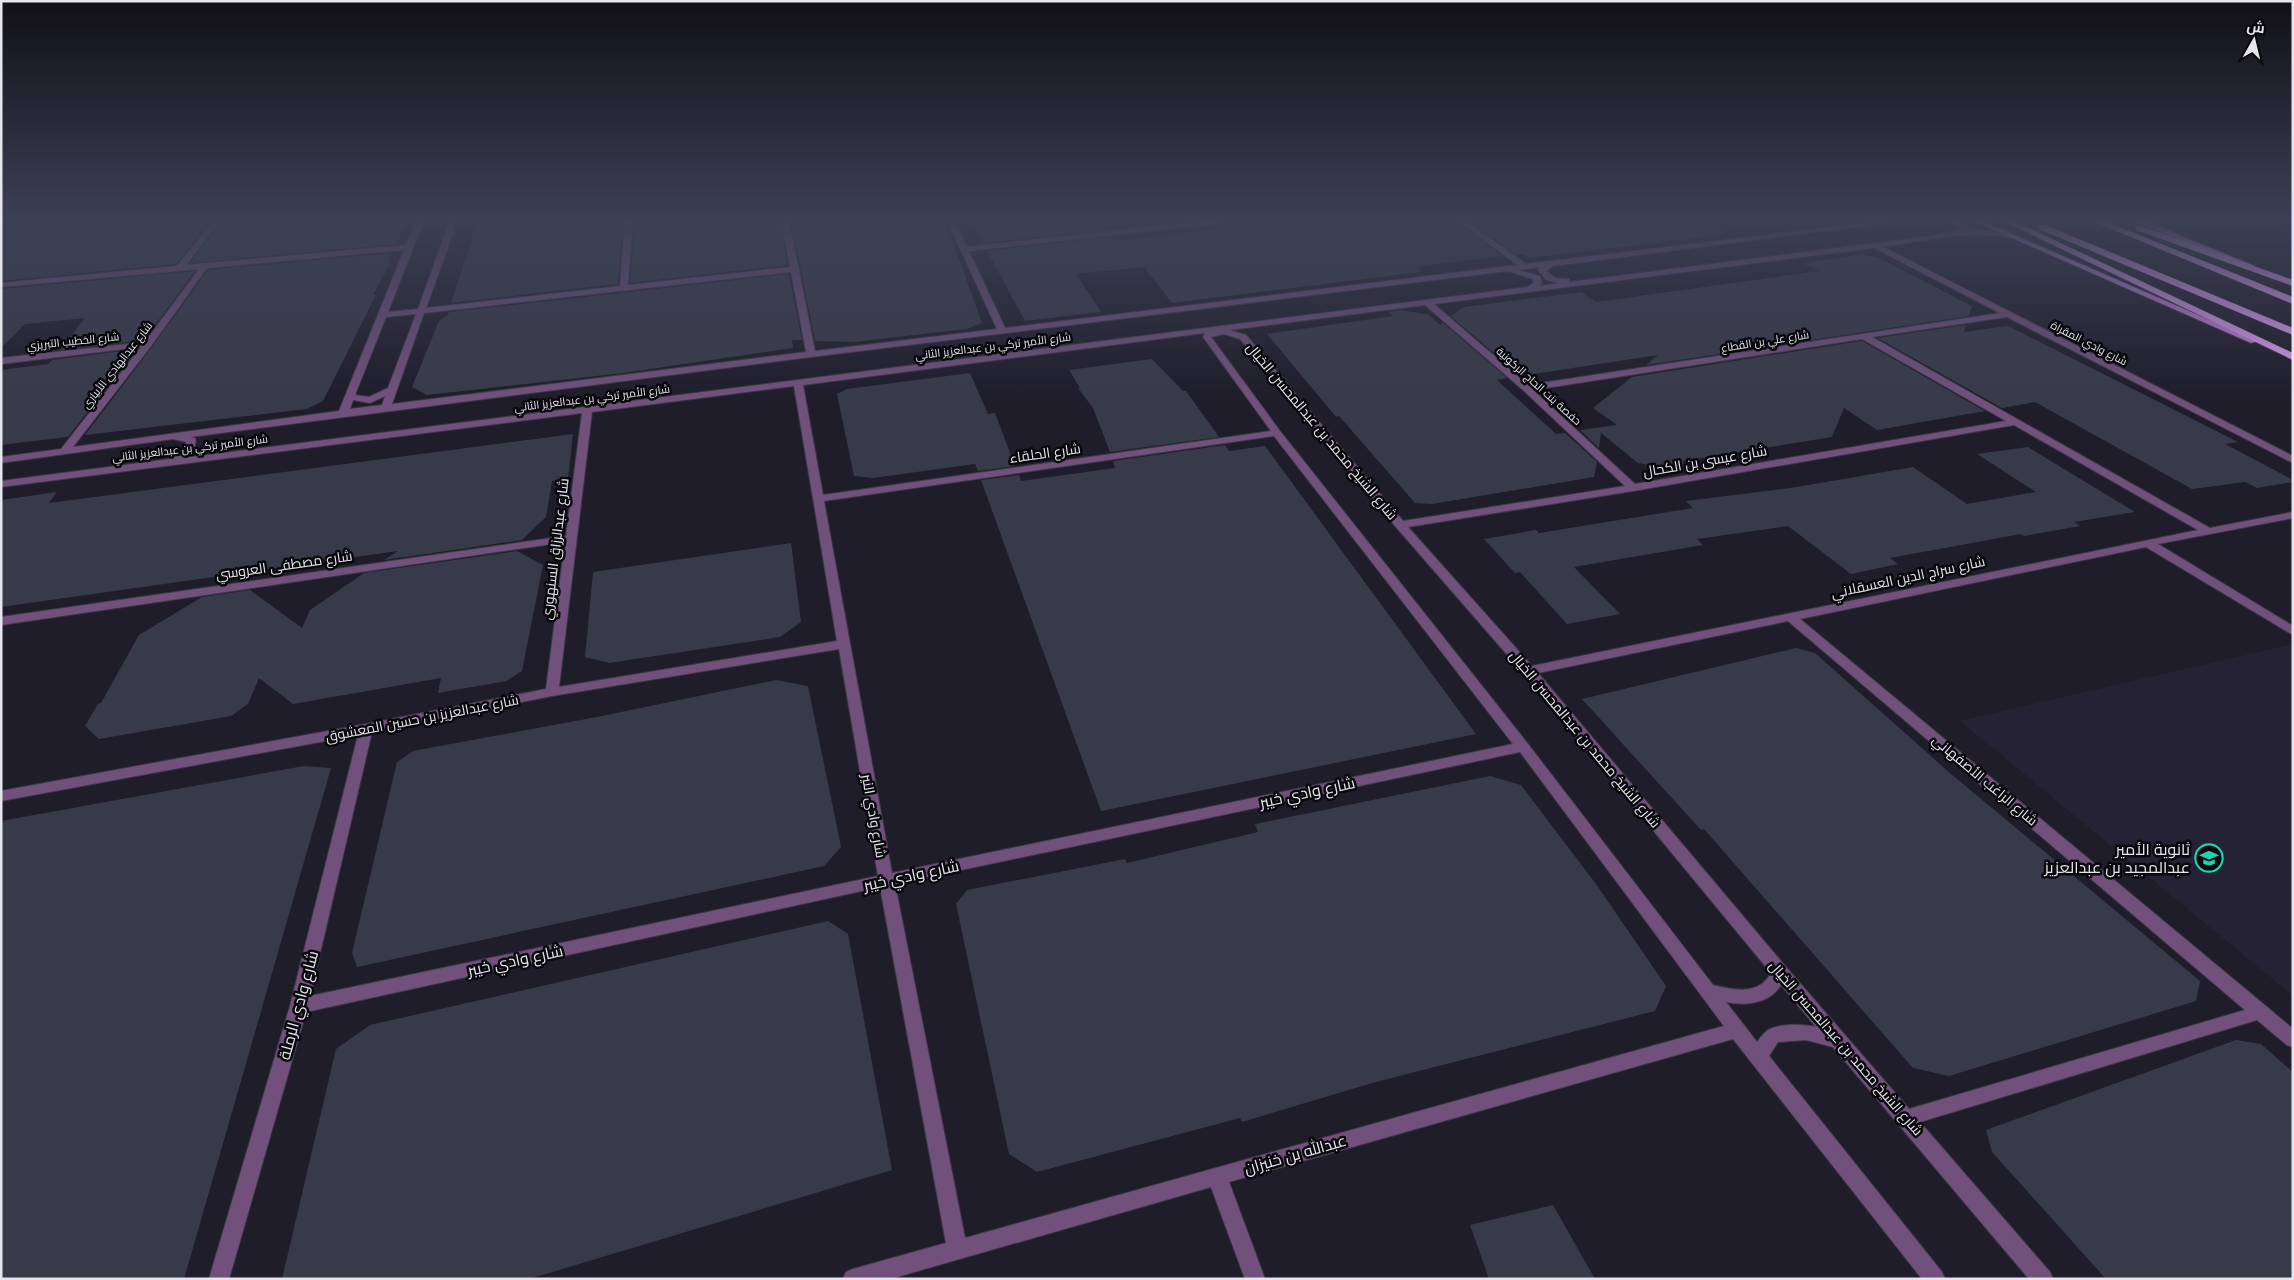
<svg xmlns="http://www.w3.org/2000/svg" width="2294" height="1280" font-family="Raleway,Cairo,sans-serif">
  <style>
    .built { fill: #262235 }
    .building { fill: #373b49 }
    .lines { fill: none; stroke-linecap: round; stroke-linejoin: round }
    .minor-casing { stroke: #3b3945; stroke-width: 2 }
    .major-casing { stroke: #3b3945; stroke-width: 2 }
    .highway-casing { stroke: #3b3945; stroke-width: 1 }
    .minor { fill: #71517c; fill-rule: evenodd }
    .major { fill: #c581db; fill-rule: evenodd }
    .highway { fill: #de9df3; fill-rule: evenodd }
    .labels { text-anchor: middle; stroke-width: 5; stroke-linejoin: round; paint-order: stroke }
    .far-street-label { font-size: 11px; fill: #e6e5ee; stroke: #09080d }
    .street-label { font-size: 14px; fill: #e6e5ee; stroke: #09080d }
    .near-street-label { font-size: 16px; fill: #e6e5ee; stroke: #09080d }
    .near-poi-label { font-size: 16px; fill: #e6e5ee; stroke: #09080d; text-anchor: end }
  </style>
  <rect width="100%" height="100%" fill="#1f1d2a"/>
  <path class="built" d="M2293,644V996L1960,721Z"/>
  <path class="building" d="M21,220H211L176,264L1,281V236Z
    M223,220H408L396,244L190,263Z
    M478,220H623L618,284L451,303Z
    M635,220H775L776,224L780,223L788,265L630,283Z
    M811,220H945L982,323L966,329L854,342L815,341L791,222Z
    M970,220H1098L1105,230L983,243Z
    M1308,220H1455L1502,256L1415,267L1422,272L1172,303L1144,267L1076,274L1101,312L1025,321L987,251L1111,237L1113,241Z
    M1468,220H1721L1722,235L1529,258L1523,254L1516,255Z
    M392,253L388,260L391,261L373,295H376L323,401L307,409L85,435L152,347L208,270Z
    M1863,254L1879,258L1972,306L1969,316L1646,365L1658,355L1521,376L1451,316L1464,307L1581,292L1596,302L1819,271L1803,263Z
    M195,271L144,340L60,350L85,318L25,324L1,348V289Z
    M789,274L802,340H792L793,348L623,373L427,395L412,387L439,321L447,316L449,312Z
    M1402,310L1429,315L1440,325L1443,323L1507,378L1497,380L1556,434L1565,433L1597,462L1594,477L1432,504L1415,503L1339,416L1336,417L1267,334L1393,316L1388,312Z
    M1966,325L1964,332L2008,326L2238,442L2225,444L2293,480V482L2257,488L2245,482L2192,489L2035,402L2002,408L1878,338Z
    M1862,341L1985,411L1877,430L1844,408L1832,437L1683,461L1684,471L1638,463L1601,433L1599,448L1580,430L1617,425L1593,408L1632,377Z
    M137,349L68,437L1,445V370L48,364L52,360Z
    M1152,359L1183,391H1186L1219,437L1110,452L1093,408L1078,388H1080L1069,370Z
    M970,373L988,414L995,413L1015,466L978,471L975,464L873,478L854,476L837,394L847,389Z
    M573,434L568,479L552,481L546,517L522,540L384,560L398,551L1,607V500L57,492L49,503Z
    M1225,445L1229,451L1265,446L1476,734L1101,811L981,480L1019,475L1021,481L1115,468L1113,461Z
    M2028,447L2135,512L2074,522L2080,526L2024,536L2021,534L1890,558L1898,564L1851,574L1788,526L1697,539L1703,545L1574,567L1620,614L1567,624L1520,572L1515,573L1484,539L1536,530L1539,533L1693,508L1686,501L1791,488L1913,467L1967,504L2036,492L1977,454Z
    M791,543L801,622L780,637L609,663L585,657L593,572Z
    M517,551L543,565L522,671L506,681L438,693L441,678L293,704L259,678L248,704L231,716L99,739L85,726L98,704L101,703L139,635L202,597L250,590L302,628L310,610L364,573Z
    M1796,648L1815,653L1951,774L2200,981L2196,1001L1949,1076L1913,1068L1704,829L1701,830L1582,699Z
    M776,680L808,686L841,847L824,866L357,967L352,953L397,762L413,751L597,717Z
    M304,766L331,768L184,1279H1V821Z
    M1490,776L1521,785L1596,884L1666,986L1655,1011L1372,1083L1242,1122L1240,1118L1037,1172L1009,1154L956,904L967,890L1125,859L1127,863L1258,832L1255,824Z
    M828,921L848,934L892,1170L529,1279H282L336,1049L370,1025Z
    M2236,1040L2261,1044L2293,1072V1279H2106L1992,1152L1986,1130Z
    M1553,1205L1595,1279H1489L1470,1225Z"/>
  <g class="lines">
    <g class="minor-casing">
      <path id="minor" d="M214,220H221L186,265L406,245L416,220H424L388,312L418,309L450,220H458L426,308L620,286L625,220H633L628,285L790,267L781,220H789L815,351L997,329L947,220H955L967,247L1210,220H1234L1231,222L969,251L1005,328L1517,265L1457,220H1465L1526,264L1889,220H1911L1553,266L1546,271L1555,278L1569,279V282L1932,236L1959,230L1962,228L1944,220C1953,220 1964,219 1970,228L1967,231L1990,230L2012,234V238H2009C1967,229 1924,241 1883,247L2293,456V463L2007,317L1872,337L2210,528L2293,512V518L2158,544L2293,626V635L2146,547L1800,619L2267,1007L2293,1029V1047L2287,1045L2257,1020L1920,1122L2050,1272L2053,1279H2029L1833,1047L1806,1040L1778,1042L1769,1056L1942,1272L1945,1279H1922L1733,1039L1229,1182L1265,1279H1245L1211,1187L890,1279H843L846,1272L853,1269L946,1243L880,887L306,1012L229,1279H209L290,1006L358,735L1,801V791L366,724L546,689L565,542L1,625V617L566,536L582,413L1,487V481L170,459V456L182,449L186,442L173,439L1,463V457L61,449L141,347L1,364V358L145,342L199,269L1,287V283L177,266ZM1874,248L2000,313L1528,385L1434,304ZM404,250L339,411L73,447L151,346L207,268ZM1541,267L1538,270L1546,280L1559,283L1540,286L1542,283L1540,276L1517,270ZM1508,271L1533,279L1534,282L1528,287L183,458C190,454 198,446 195,438L190,437L811,357ZM791,272L806,352L392,404L424,313ZM1425,305L1523,390L1625,486L1403,521L1246,335L1230,330ZM416,314L388,388L369,397L355,395L386,317ZM1205,333L1203,337L1271,431L823,495L803,385ZM1224,334L1240,339L1396,527L1524,674L1771,973C1759,996 1733,990 1713,985L1528,744L1280,431L1211,337ZM1862,339L2006,421L1635,484L1533,390ZM794,386L837,641L559,687L592,412ZM385,396L382,405L350,409L353,400L370,403ZM2014,425L2198,530L1532,666L1408,527L1633,491ZM1274,436L1513,744L892,873L824,501ZM1788,621L2245,1010L1909,1109L1786,967L1538,673ZM839,649L878,876L310,996L372,732L552,696ZM1520,752L1724,1026L965,1238L895,884ZM1781,985L1816,1027C1803,1024 1781,1023 1768,1030C1764,1033 1760,1038 1757,1042L1726,1002C1746,1006 1769,1004 1781,985Z
        M2144,220H2153L2178,235L2171,237Z"/>
    </g>
    <g class="major-casing">
      <path id="major" d="M1971,220H1980L2258,341L2251,343Z
        M2132,220H2142L2255,266L2248,268Z"/>
    </g>
    <g class="highway-casing">
      <path id="highway" d="M2001,220H2012L2293,353V360Z
        M2090,220H2102L2293,297V304Z
        M2039,225H2045L2293,328V335L2039,229Z
        M2136,226H2142L2293,280V286L2136,230Z"/>
    </g>
    <use href="#minor" class="minor"/>
    <use href="#major" class="major"/>
    <use href="#highway" class="highway"/>
  </g>
  <linearGradient id="sky" x2="0" y2="1"><stop stop-color="#111017"/><stop offset="0.55" stop-color="#3c4055"/><stop offset="1" stop-color="#3c4055" stop-opacity="0"/></linearGradient>
  <rect width="2294" height="399" fill="url(#sky)"/>
  <defs>
    <g id="school-ring" transform="scale(1.4375)"><circle r="9.5" fill="#09080d" stroke="#1bd5b1" stroke-width="1.5"/><path d="M0-5L7-2L0 1L-7-2ZM-4 1L0 2.5L4 1V4Q0 6-4 4Z" fill="#1bd5b1"/></g>
  </defs>
  <g fill-rule="evenodd">
    <use href="#school-ring" x="2209" y="858"/>
  </g>
  <g class="labels">
    <g class="far-street-label">
      <text transform="translate(73 341) rotate(-6)" y="4">شارع الخطيب التبريزي</text>
      <text transform="translate(1765 341) rotate(-9)" y="4">شارع علي بن القطاع</text>
      <text transform="translate(2089 343) rotate(27)" y="4">شارع وادي المقراة</text>
      <text transform="translate(993 346) rotate(-7)" y="4">شارع الأمير تركي بن عبدالعزيز الثاني</text>
      <text transform="translate(117 365) rotate(-52)" y="4">شارع عبدالهادي الأبياري</text>
      <text transform="translate(1539 386) rotate(42)" y="4">حفصة بنت الحاج الركونية</text>
      <text transform="translate(592 398) rotate(-7)" y="4">شارع الأمير تركي بن عبدالعزيز الثاني</text>
      <text transform="translate(190 448) rotate(-7)" y="4">شارع الأمير تركي بن عبدالعزيز الثاني</text>
    </g>
    <g class="street-label">
      <text transform="translate(1322 431) rotate(50)" y="5">شارع الشيخ محمد بن عبدالمحسن الخيال</text>
      <text transform="translate(1045 453) rotate(-8)" y="5">شارع الحلقاء</text>
      <text transform="translate(1705 461) rotate(-10)" y="5">شارع عيسى بن الكحال</text>
      <text transform="translate(555 549) rotate(-83)" y="5">شارع عبدالرزاق السنهوري</text>
      <text transform="translate(284 565) rotate(-8)" y="5">شارع مصطفى العروسي</text>
      <text transform="translate(1908 577) rotate(-12)" y="5">شارع سراج الدين العسقلاني</text>
      <text transform="translate(422 718) rotate(-11)" y="5">شارع عبدالعزيز بن حسين المعشوق</text>
      <text transform="translate(1585 739) rotate(50)" y="5">شارع الشيخ محمد بن عبدالمحسن الخيال</text>
      <text transform="translate(1985 780) rotate(40)" y="5">شارع الراغب الأصفهاني</text>
      <text transform="translate(874 816) rotate(80)" y="5">شارع وادي النير</text>
      <text transform="translate(1846 1048) rotate(49)" y="5">شارع الشيخ محمد بن عبدالمحسن الخيال</text>
    </g>
    <g class="near-street-label">
      <text transform="translate(1307 792) rotate(-12)" y="6">شارع وادي خيبر</text>
      <text transform="translate(911 875) rotate(-12)" y="6">شارع وادي خيبر</text>
      <text transform="translate(515 960) rotate(-12)" y="6">شارع وادي خيبر</text>
      <text transform="translate(298 1005) rotate(-75)" y="6">شارع وادي الرملة</text>
      <text transform="translate(1295 1154) rotate(-16)" y="6">عبدالله بن خنيزان</text>
    </g>
    <g class="near-poi-label">
      <text x="2190" y="855">ثانوية الأمير<tspan x="2190" dy="18">عبدالمجيد بن عبدالعزيز</tspan></text>
    </g>
  </g>
  <rect width="2294" height="1280" fill="none" stroke="#e6e5ee" stroke-width="5"/>
  <g transform="translate(2254 40) rotate(8)" stroke="#09080d" stroke-width="4" paint-order="stroke">
  <path d="M0-4L9 19L0 12L-9 19Z" fill="#e6e5ee"/>
  <text y="-8" font-size="14" font-weight="bold" text-anchor="middle" fill="#e6e5ee">ش</text>
  </g>
</svg>
